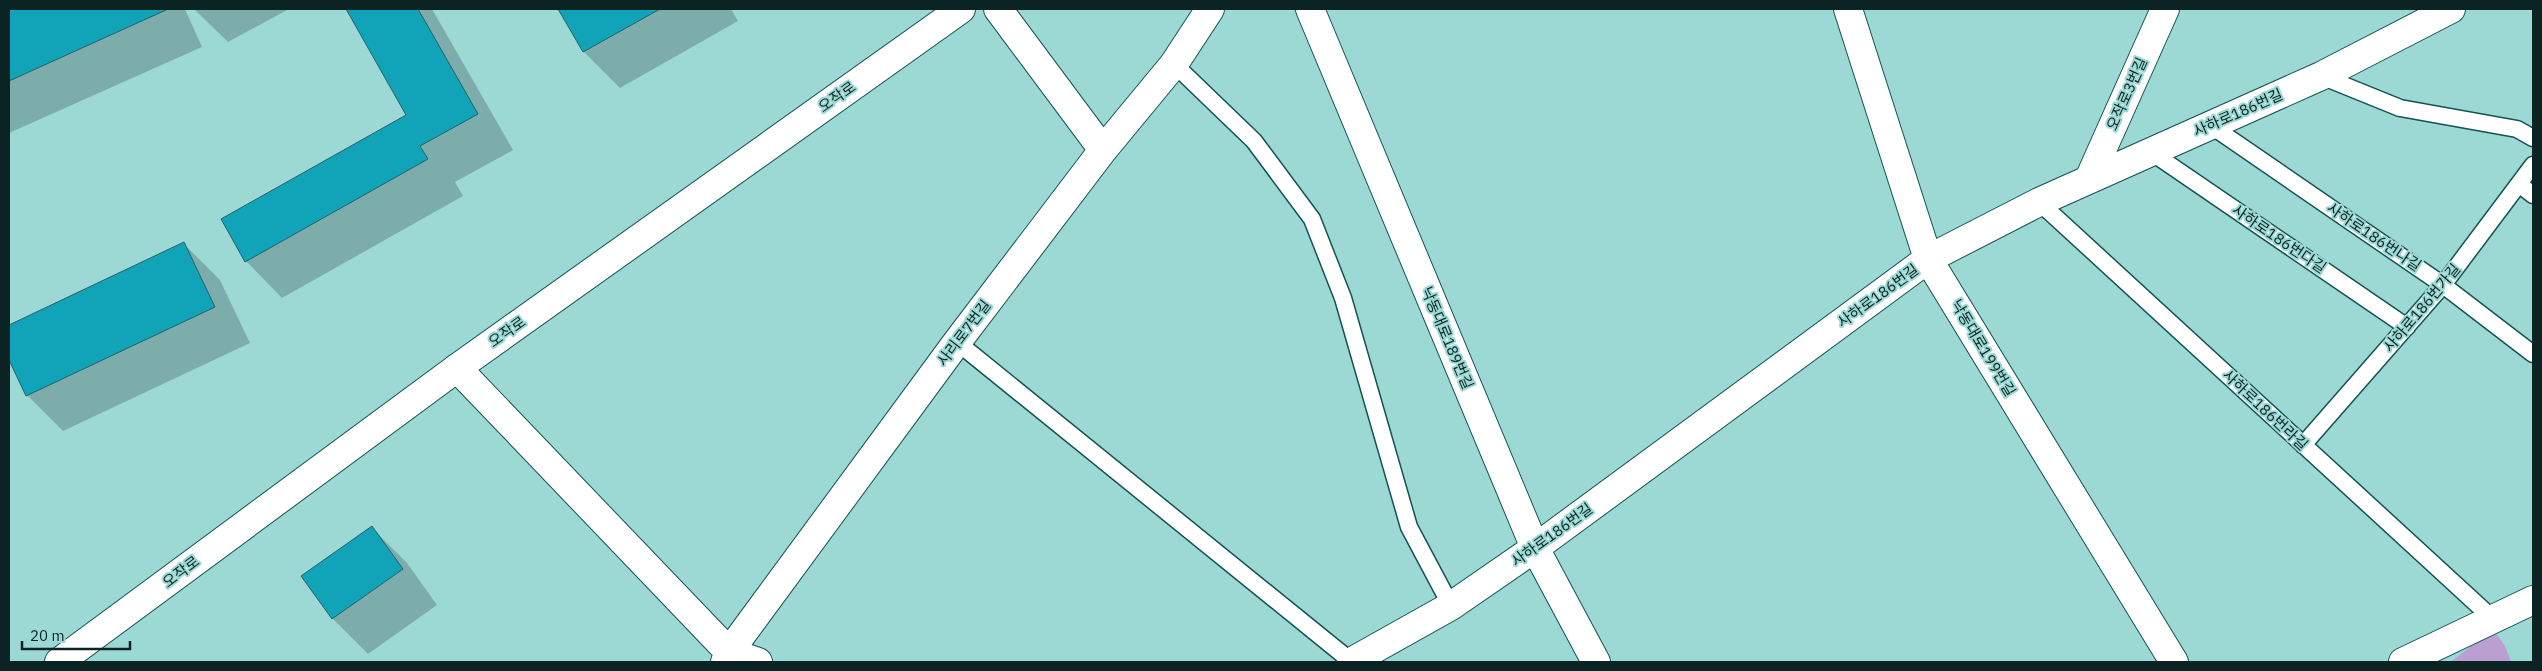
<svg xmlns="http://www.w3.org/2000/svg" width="2542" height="671" font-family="'IBM Plex Sans','Noto Sans KR',sans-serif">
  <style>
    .green { fill: #bb9fd0 }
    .shadow { fill: #0003 }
    .building { fill: #11a3b7; stroke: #26606a }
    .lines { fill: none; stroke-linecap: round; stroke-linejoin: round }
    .service-casing { stroke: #145350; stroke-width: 19 }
    .minor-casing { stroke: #145350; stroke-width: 30 }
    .tertiary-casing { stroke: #145350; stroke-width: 30 }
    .service { stroke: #fff; stroke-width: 16 }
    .minor { stroke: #fff; stroke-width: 28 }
    .tertiary { stroke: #fff; stroke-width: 28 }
    .labels { text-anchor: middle; stroke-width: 4; stroke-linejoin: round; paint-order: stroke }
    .street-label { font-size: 15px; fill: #0b2423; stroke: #9cd9d5 }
  </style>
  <rect width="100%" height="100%" fill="#9cd9d5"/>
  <path class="green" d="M2493,629L2505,646L2511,662H2451Z"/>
  <path class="shadow" d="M9,9H185L202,47L9,133Z
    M194,9H289L228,42Z
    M347,9H432L513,150L455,182L463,196L282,298L246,261L223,219L407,115Z
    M559,9H731L738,21L620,88L584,52Z
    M184,244L220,280L250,343L63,431L27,395L9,357V326Z
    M372,528L407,563L437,605L368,654L333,619L303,577Z"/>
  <path class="building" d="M9,9H166V10L9,81Z
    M346,9H418L478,114L420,146L428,159L245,262L221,219L406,115Z
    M558,9H660L583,52Z
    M184,242L215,307L26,396L9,360V325Z
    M372,526L403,569L332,619L301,576Z"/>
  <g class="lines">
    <g class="service-casing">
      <path id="service" d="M1174,64L1254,141L1312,219L1343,298L1409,527L1451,606
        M2321,76L2400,108L2517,129L2533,138
        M2210,125L2443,285L2533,354
        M2151,152L2407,327
        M2519,184L2533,195
        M2039,202L2492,618
        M957,342L1352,662
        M2303,445L2443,285L2533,165"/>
    </g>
    <g class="minor-casing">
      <path id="minor" d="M998,9L1103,150
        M1310,9L1535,548L1596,662
        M1848,9L1928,259L2174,662
        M2089,179L2165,9
        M457,368L729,652L758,662
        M725,662L729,652L957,342L1103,150L1174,64L1210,9
        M1351,662L1451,606L1535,548L1928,259L2039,202L2321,76L2451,9
        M2403,662L2533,600"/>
    </g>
    <g class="tertiary-casing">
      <path id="tertiary" d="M59,662L457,368L961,9"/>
    </g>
    <use href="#service" class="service"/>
    <use href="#minor" class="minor"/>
    <use href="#tertiary" class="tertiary"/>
  </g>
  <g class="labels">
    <g class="street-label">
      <text transform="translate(2127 94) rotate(-66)" y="5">오작로3번길</text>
      <text transform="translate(837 97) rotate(-35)" y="5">오작로</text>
      <text transform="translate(2238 113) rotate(-24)" y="5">사하로186번길</text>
      <text transform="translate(2374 237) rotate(34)" y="5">사하로186번나길</text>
      <text transform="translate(2279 239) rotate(34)" y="5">사하로186번다길</text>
      <text transform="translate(1878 296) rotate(-36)" y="5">사하로186번길</text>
      <text transform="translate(2422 308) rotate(-50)" y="5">사하로186번가길</text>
      <text transform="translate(507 332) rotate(-35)" y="5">오작로</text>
      <text transform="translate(964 333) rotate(-53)" y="5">사리로7번길</text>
      <text transform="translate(1447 338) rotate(67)" y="5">낙동대로189번길</text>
      <text transform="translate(1983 348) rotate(59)" y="5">낙동대로199번길</text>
      <text transform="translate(2265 410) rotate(43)" y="5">사하로186번라길</text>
      <text transform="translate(1552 535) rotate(-36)" y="5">사하로186번길</text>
      <text transform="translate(181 572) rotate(-37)" y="5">오작로</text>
    </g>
  </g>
  <rect width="2542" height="671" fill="none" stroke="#0b2423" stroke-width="20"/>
  <path d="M22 641v8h108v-8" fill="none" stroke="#0b2423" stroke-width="2.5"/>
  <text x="30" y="641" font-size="15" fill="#0b2423" stroke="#9cd9d5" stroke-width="4" paint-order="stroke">20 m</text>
</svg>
